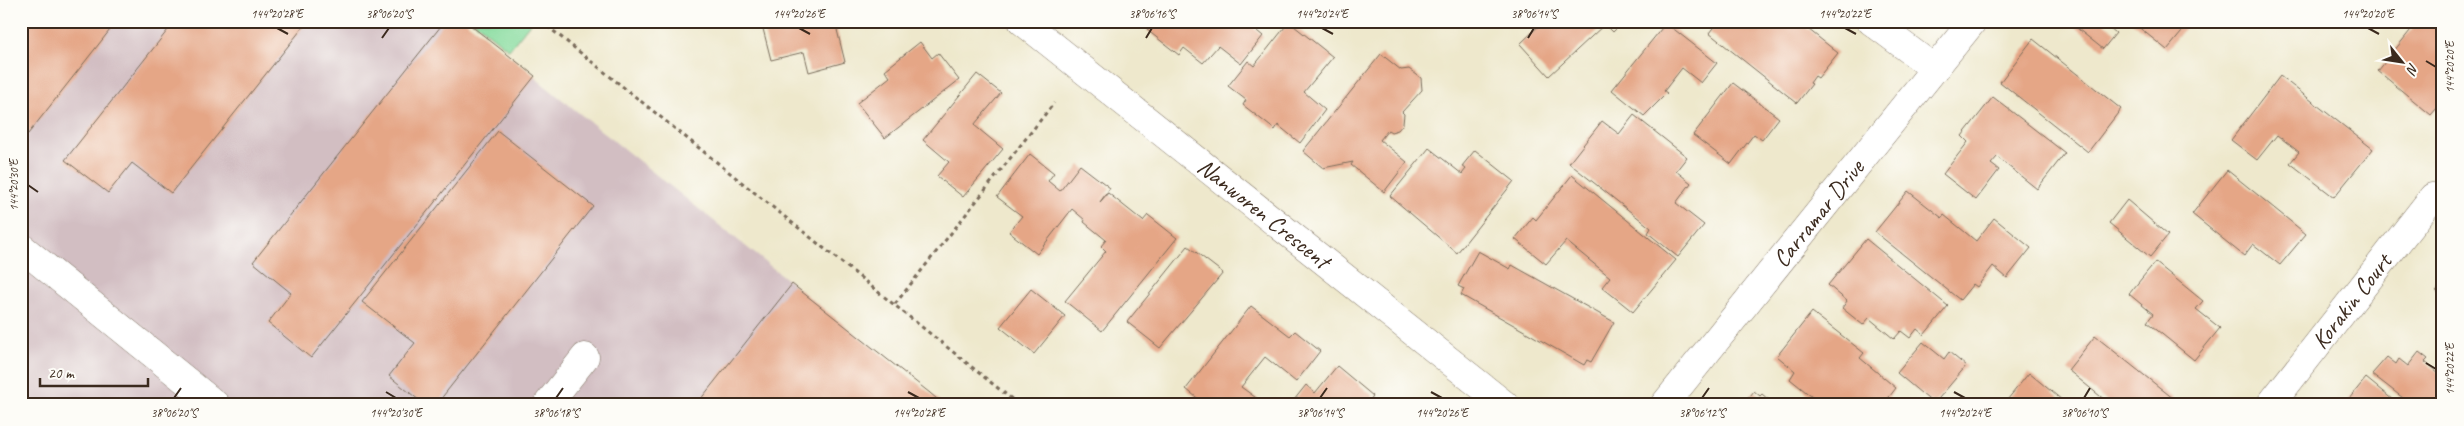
<svg xmlns="http://www.w3.org/2000/svg" width="2464" height="426" font-family="Caveat,sans-serif">
  <style>
    .industrial { fill: #d2bec2 }
    .green { fill: #87dc9f; stroke: #61835e }
    .building { fill: #e5a686 }
    .lines { fill: none; stroke-linecap: round; stroke-linejoin: round }
    .minor-casing { stroke: #7a6c5b; stroke-width: 29 }
    .path { stroke: #7a6c5b; stroke-width: 3; stroke-dasharray: 4 4; stroke-linecap: butt }
    .minor { stroke: #fff; stroke-width: 28 }
    .ticks { fill: none; stroke: #3b2a1e; stroke-width: 2 }
    .labels { text-anchor: middle; stroke-width: 4; stroke-linejoin: round; paint-order: stroke }
    .street-label { font-size: 24px; fill: #3b2a1e; stroke: #fdfcf7 }
    .neatline { fill: none; stroke: #3b2a1e; stroke-width: 2 }
    .ticks-label { font-size: 12px; text-anchor: middle; fill: #3b2a1e }
  </style>
  <rect width="100%" height="100%" fill="#fdfcf7"/>
  <filter id="ink" filterUnits="userSpaceOnUse"><feTurbulence type="fractalNoise" baseFrequency=".02" numOctaves="2"/><feDisplacementMap in="SourceGraphic" scale="10" xChannelSelector="R" yChannelSelector="G"/><feConvolveMatrix kernelMatrix="1 2 1 2 8 2 1 2 1" color-interpolation-filters="sRGB"/></filter>
  <filter id="wash" filterUnits="userSpaceOnUse"><feTurbulence type="fractalNoise" baseFrequency=".0096" numOctaves="4" result="noise"/><feDisplacementMap in="SourceGraphic" scale="20" xChannelSelector="R" yChannelSelector="G"/><feGaussianBlur stdDeviation="1.12" result="paint"/><feColorMatrix in="noise" values="0 0 0 0 0 0 0 0 0 0 0 0 0 0 0 0 0 1.4 0 .05"/><feComposite in="paint" operator="in"/></filter>
  <g filter="url(#wash)">
    <rect width="100%" height="100%" fill="#eee8cc"/>
    <path class="industrial" d="M21,21H464L944,405H21Z"/>
    <path class="green" d="M473,21H532L509,50Z"/>
    <g id="blocks">
      <path class="building" d="M21,21H117L28,134L21,128Z
        M175,21H308L171,193L132,163L108,193L65,160Z
        M445,21H465L535,76L311,358L268,323L291,293L253,262Z
        M761,21H851L852,26L837,30L845,62L809,72L804,52L771,60Z
        M1154,21H1216L1226,29L1233,21H1245L1263,36L1241,64L1218,46L1203,63L1184,48L1179,55L1147,30Z
        M1544,21H1624L1613,32L1605,24L1549,76L1520,44Z
        M1713,21H1798L1838,53L1818,78L1815,76L1810,83L1812,84L1797,103L1709,33L1716,24Z
        M2068,21H2102L2116,33L2103,49Z
        M2131,21H2191L2167,50Z
        M2418,21H2443V101L2431,115L2378,71Z
        M1289,22L1333,57L1304,92L1325,110L1300,143L1278,125L1275,130L1243,105L1246,100L1228,86L1248,61L1254,66Z
        M1666,23L1717,63L1701,83L1682,68L1664,91L1667,93L1644,116L1612,90Z
        M2033,39L2121,109L2088,152L2000,82Z
        M920,42L932,58L938,53L959,80L885,138L857,103L890,77L885,70Z
        M1381,54L1401,70L1409,69L1421,78L1422,90L1402,112L1404,114L1403,124L1398,130L1391,132L1388,130L1380,140L1407,162L1384,192L1351,165L1353,162L1323,168L1303,151Z
        M977,74L1001,93L974,125L1003,149L963,197L937,176L949,162L923,140Z
        M2280,76L2373,149L2334,197L2290,163L2299,152L2277,135L2257,160L2231,140Z
        M1733,83L1779,118L1762,140L1754,134L1731,164L1693,135Z
        M1993,97L2065,153L2037,189L1997,157L1991,164L1999,170L1976,200L1943,174L1968,142L1962,136Z
        M1634,115L1687,157L1676,171L1691,183L1676,203L1704,225L1678,257L1648,233L1651,228L1569,163L1602,121L1619,134Z
        M498,131L593,206L436,405H425L389,376L415,343L362,302Z
        M1429,148L1462,174L1466,169L1462,166L1475,150L1514,181L1457,253L1390,196Z
        M1030,154L1054,173L1048,181L1060,191L1080,165L1110,188L1100,202L1108,193L1143,221L1148,215L1177,238L1102,331L1065,301L1106,251L1101,246L1106,240L1084,222L1085,220L1072,209L1037,254L1009,232L1022,216L997,197Z
        M2227,170L2306,234L2280,265L2253,244L2244,256L2192,214Z
        M1572,175L1676,260L1633,312L1602,287L1610,277L1566,241L1546,264L1515,239L1533,217L1536,220Z
        M1908,191L1942,218L1944,215L1976,241L1994,218L2031,248L2007,278L1993,266L1977,287L1973,284L1960,300L1875,232Z
        M2127,200L2168,235L2150,257L2109,223Z
        M1866,239L1948,306L1924,335L1917,329L1910,338L1901,331L1894,339L1869,318L1863,325L1842,308L1847,301L1828,285Z
        M1188,246L1223,273L1160,348L1127,322Z
        M1478,251L1510,269L1512,265L1614,322L1591,362L1587,360L1584,365L1461,295L1464,289L1458,286Z
        M2155,262L2203,301L2196,309L2220,328L2194,360L2147,322L2153,314L2129,294Z
        M2443,283V296L2436,291Z
        M792,284L930,393L944,405H696Z
        M1031,289L1065,316L1034,354L1000,327Z
        M1251,306L1290,336L1295,331L1320,351L1296,382L1265,357L1241,387L1259,400L1255,405H1206L1186,389Z
        M1812,312L1864,353L1860,358L1896,388L1883,405H1822L1790,379L1795,371L1777,356Z
        M2095,336L2174,399L2169,405H2111L2068,370Z
        M1923,342L1944,359L1949,352L1966,366L1934,404L1897,373Z
        M2419,352L2428,359L2425,362L2443,376V405H2412L2372,374L2387,357L2396,364L2399,359L2408,366Z
        M1337,366L1373,396L1366,405H1290L1306,385L1315,393Z
        M2029,373L2068,405H2003Z
        M2366,378L2399,405H2344Z
        M1754,391L1760,396L1762,394L1775,405H1743Z"/>
    </g>
  </g>
  <g filter="url(#ink)">
    <use href="#blocks" fill-opacity="0" stroke="#7a6c5b" stroke-width="1"/>
    <g class="lines">
      <g class="minor-casing">
        <g id="minor">
          <path id="s1" d="M1022,21L1505,405"/>
          <path d="M1871,21L1935,69"/>
          <path d="M21,247L216,405"/>
          <path d="M547,405L585,357"/>
          <path id="s2" d="M1664,405L1973,21"/>
          <path id="s3" d="M2270,405L2433,197"/>
        </g>
      </g>
      <path class="path" d="M541,21L1019,405
        M895,304L1054,103"/>
      <use href="#minor" class="minor"/>
    </g>
  </g>
  <path class="ticks" d="M277,28L288,34M799,28L810,34M1322,28L1333,34M1845,28L1856,34M2368,28L2379,34M382,38L389,28M1146,38L1152,28M1528,38L1534,28M2426,61L2436,67M28,185L38,192M2426,363L2436,369M386,392L396,398M908,392L919,398M1431,392L1442,398M1954,392L1965,398M174,398L181,388M556,398L563,388M1320,398L1327,388M1702,398L1709,388M2084,398L2090,388"/>
  <g class="labels">
    <g class="street-label">
      <text dy="8" stroke="none"><textPath href="#s1" startOffset="309">Nanworen Crescent</textPath></text>
      <text dy="8" stroke="none"><textPath href="#s2" startOffset="246">Carramar Drive</textPath></text>
      <text dy="8" stroke="none"><textPath href="#s3" startOffset="132">Korakin Court</textPath></text>
    </g>
  </g>
  <rect width="2464" height="426" fill="none" stroke="#fdfcf7" stroke-width="55"/>
  <g transform="translate(2402 62) rotate(120)" stroke="#fdfcf7" stroke-width="4" paint-order="stroke">
  <path d="M0-4L9 19L0 12L-9 19Z" fill="#3b2a1e"/>
  <text y="-8" font-size="14" font-weight="bold" text-anchor="middle" fill="#3b2a1e">N</text>
  </g>
  <path d="M40 378v8h108v-8" fill="none" stroke="#3b2a1e" stroke-width="2.5"/>
  <text x="48" y="378" font-size="15" fill="#3b2a1e" stroke="#fdfcf7" stroke-width="4" paint-order="stroke">20 m</text>
  <rect x="28" y="28" width="2408" height="370" class="neatline"/>
  <g class="ticks-label">
    <text x="277" y="18">144°20'28"E</text>
    <text x="389" y="18">38°06'20"S</text>
    <text x="799" y="18">144°20'26"E</text>
    <text x="1152" y="18">38°06'16"S</text>
    <text x="1322" y="18">144°20'24"E</text>
    <text x="1534" y="18">38°06'14"S</text>
    <text x="1845" y="18">144°20'22"E</text>
    <text x="2368" y="18">144°20'20"E</text>
    <text transform="translate(2450 67) rotate(-90)" y="4">144°20'20"E</text>
    <text transform="translate(14 185) rotate(-90)" y="4">144°20'30"E</text>
    <text transform="translate(2450 369) rotate(-90)" y="4">144°20'22"E</text>
    <text x="174" y="417">38°06'20"S</text>
    <text x="396" y="417">144°20'30"E</text>
    <text x="556" y="417">38°06'18"S</text>
    <text x="919" y="417">144°20'28"E</text>
    <text x="1320" y="417">38°06'14"S</text>
    <text x="1442" y="417">144°20'26"E</text>
    <text x="1702" y="417">38°06'12"S</text>
    <text x="1965" y="417">144°20'24"E</text>
    <text x="2084" y="417">38°06'10"S</text>
  </g>
</svg>
